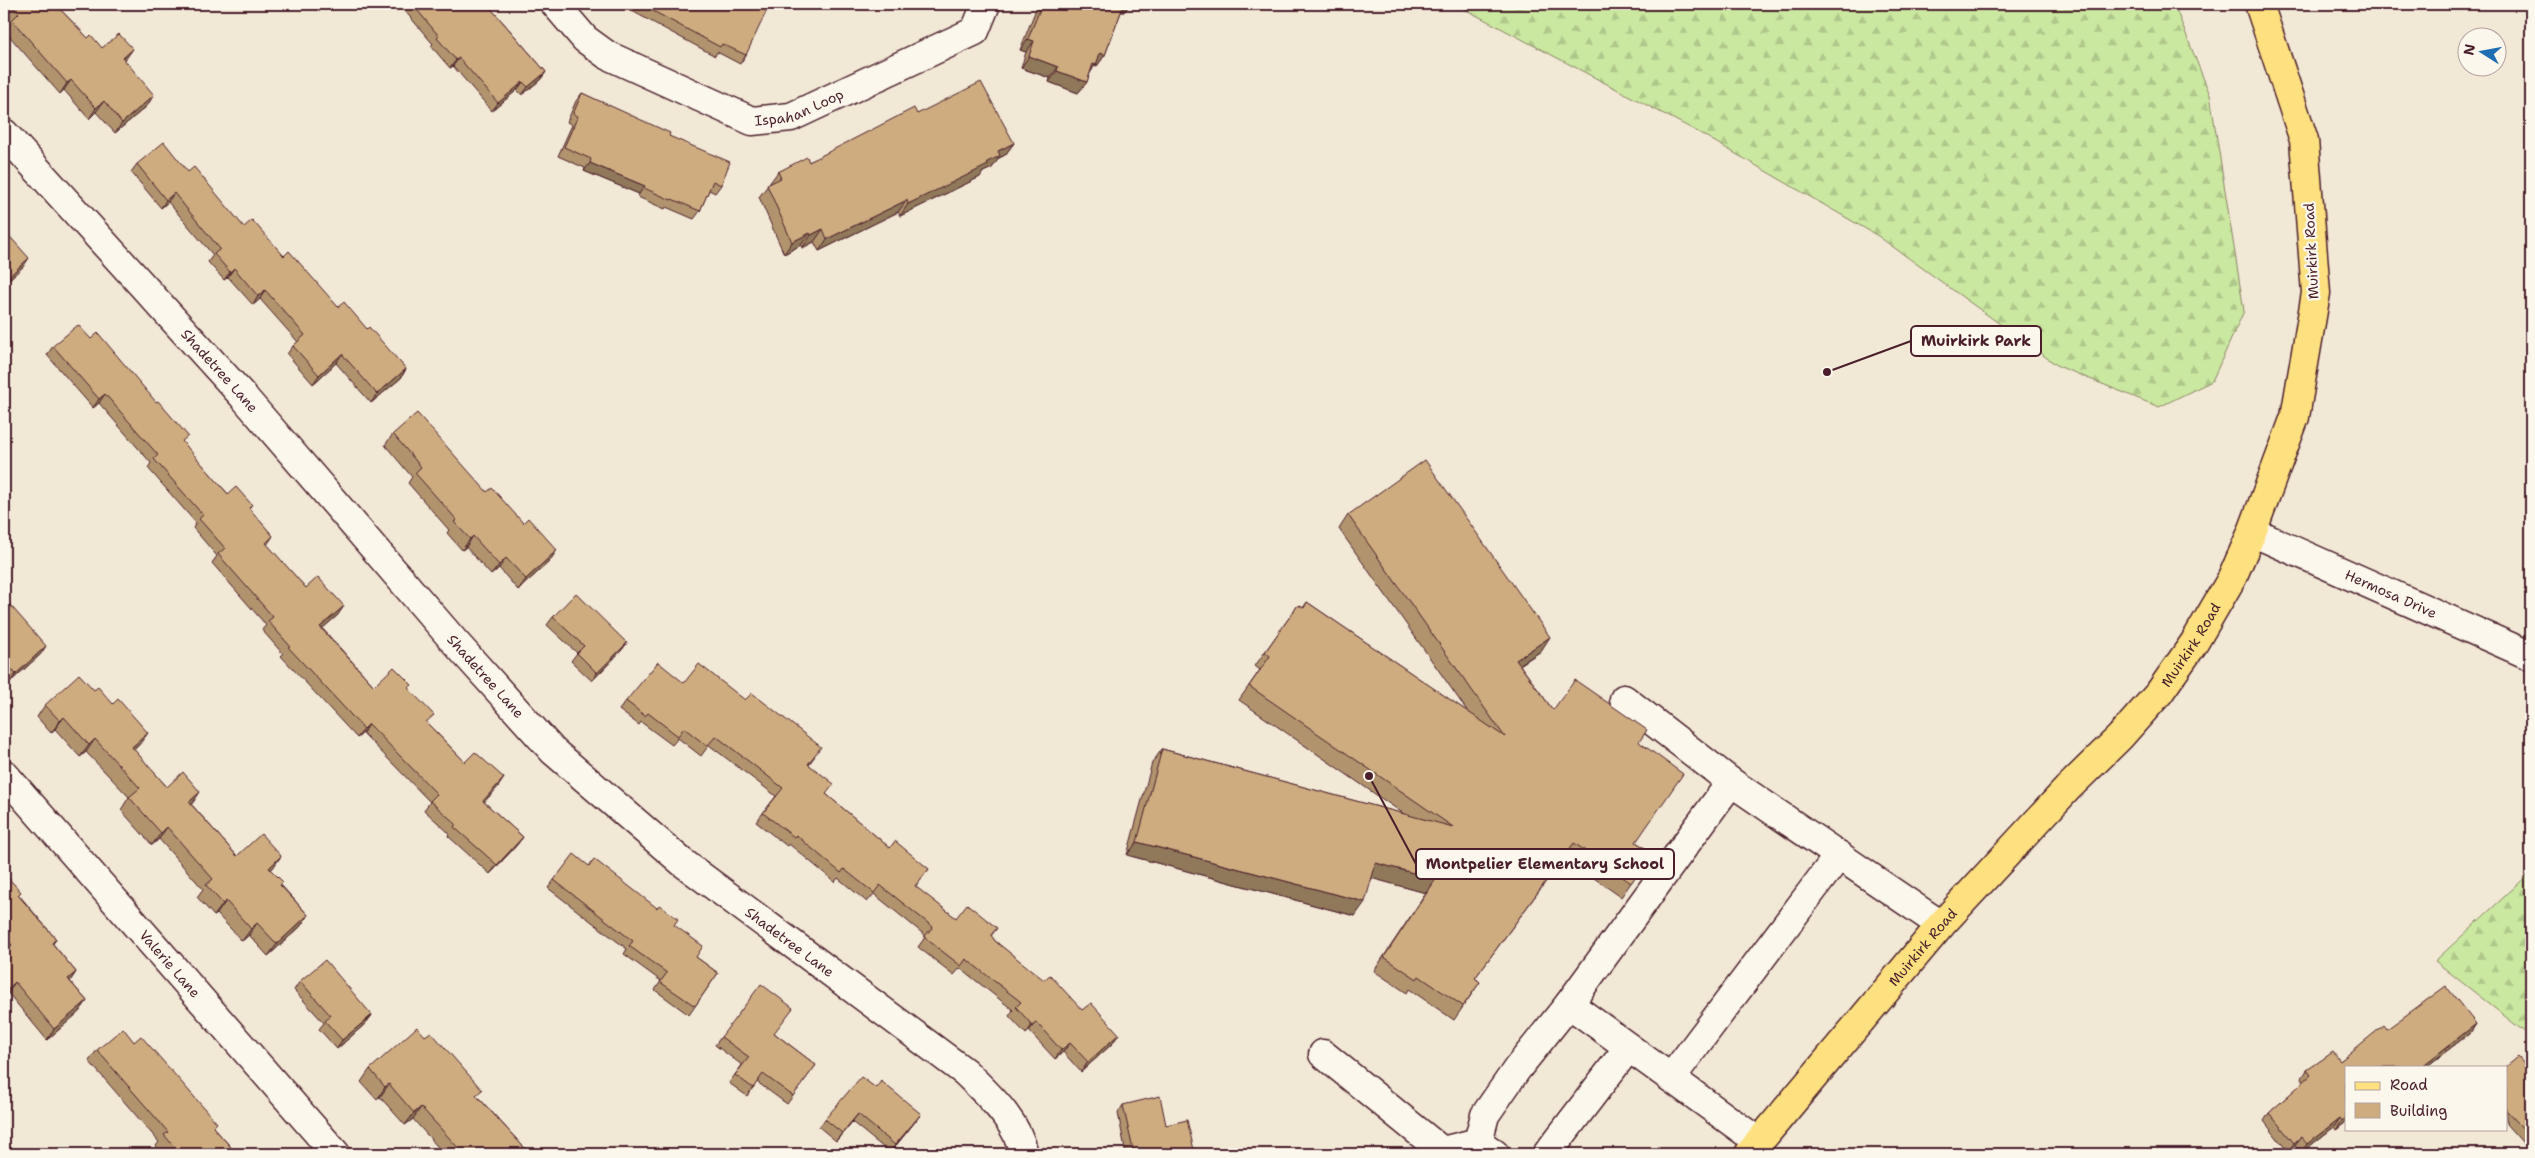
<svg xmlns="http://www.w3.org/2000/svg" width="2535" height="1158" font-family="'Shantell Sans',sans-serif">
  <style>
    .forest { fill: url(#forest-firs); stroke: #8a8466 }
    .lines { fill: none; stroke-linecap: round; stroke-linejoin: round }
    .minor-casing { stroke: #4a1f2b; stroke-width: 31 }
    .major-casing { stroke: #4a1f2b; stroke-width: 31 }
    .minor { stroke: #fbf7ec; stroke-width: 28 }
    .major { stroke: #fde080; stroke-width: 28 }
    .wall { fill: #b1946e; stroke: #4a1f2b }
    .shaded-wall { fill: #90785a; stroke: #4a1f2b }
    .building { fill: #ceac80; stroke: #4a1f2b }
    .labels { text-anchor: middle; stroke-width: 4.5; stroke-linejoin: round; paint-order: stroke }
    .street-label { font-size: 14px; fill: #4a1f2b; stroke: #fbf7ec }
    .leader { fill: none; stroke: #4a1f2b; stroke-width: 2 }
    .callout-dot { fill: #4a1f2b; stroke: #fbf7ec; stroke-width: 2 }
    .callout { fill: #fbf7ec; stroke: #4a1f2b; stroke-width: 2 }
    .callout-label { font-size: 15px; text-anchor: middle; font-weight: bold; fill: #4a1f2b }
  </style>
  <defs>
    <pattern id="forest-firs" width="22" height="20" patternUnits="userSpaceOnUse" patternTransform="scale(1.25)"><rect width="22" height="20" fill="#cae8a0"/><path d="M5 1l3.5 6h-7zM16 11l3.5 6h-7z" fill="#afc78a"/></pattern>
  </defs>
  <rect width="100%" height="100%" fill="#f2e8d6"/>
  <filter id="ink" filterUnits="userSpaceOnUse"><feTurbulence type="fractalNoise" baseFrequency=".02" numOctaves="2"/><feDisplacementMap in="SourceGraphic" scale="10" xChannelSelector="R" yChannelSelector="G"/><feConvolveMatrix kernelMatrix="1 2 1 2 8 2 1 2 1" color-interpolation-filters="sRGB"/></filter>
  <g filter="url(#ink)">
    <path class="forest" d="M1455,4H2174L2210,95L2244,311L2212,381L2159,407L2058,366L1878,236L1698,132Z
      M2531,872V1037L2435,961Z"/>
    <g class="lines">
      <g class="minor-casing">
        <g id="minor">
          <path id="s1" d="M555,4L585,39L607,55L752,121L791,117L975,31L986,4"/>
          <path id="s2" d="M4,133L242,395L454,641L553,751L682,862L965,1072C988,1095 1017,1120 1024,1154"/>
          <path id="s3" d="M2252,532L2531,656"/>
          <path d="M1624,699L1731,782"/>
          <path id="s4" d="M4,774L336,1154"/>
          <path d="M1323,1054L1442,1151L1478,1142"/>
          <path d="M1671,1078L1839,855"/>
          <path d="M1759,1142L1569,1004L1731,782L1941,925"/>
          <path d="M1495,1154L1478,1142L1485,1115L1517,1069L1569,1004"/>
          <path d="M1547,1154L1628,1048"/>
        </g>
      </g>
      <g class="major-casing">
        <g id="major">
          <path id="s5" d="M1749,1154L1941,925L2068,788L2120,737L2159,693L2194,643L2232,578L2252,532L2295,417L2316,293L2304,140L2259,4"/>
        </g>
      </g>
      <use href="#minor" class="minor"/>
      <use href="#major" class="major"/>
    </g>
    <path class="wall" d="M4,4H55L88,38L102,48L125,61L147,106L115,133L96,112L89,119L64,90L60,94L4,30L10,23L4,16Z
      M399,4H487L546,72L540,80L522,95L517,90L492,111L453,66L450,68L431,46L433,44Z
      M619,4H755L746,55L740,64L717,52L715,56Z
      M1038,4H1130L1124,12H1121L1105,55L1097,66L1095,65L1089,74L1087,82L1078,93L1049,82L1050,78L1021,68L1026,52L1020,50Z
      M582,93L669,136L721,185L715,193L709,190L700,211L694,219L666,207L665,209L638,197L639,194L584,171L585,168L558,156L572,125L567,122L576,101Z
      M917,114L1014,143L1005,155L999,158L992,168L983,172L980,177L900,216L898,212L819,251L814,242L802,248L801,245L784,254L759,197L778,172L809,162Z
      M137,164L188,172L244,227L284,256L338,307L367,329L406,369L401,378L371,403L336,363L313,384L287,354L293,346L298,342L260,299L253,305L228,277L224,280L208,262L213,255L168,202L161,208L131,172Z
      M91,339L183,443L228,494L249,509L273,536L267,545L306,588L338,615L322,628L374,686L409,689L428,724L465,762L498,787L484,802L523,837L516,846L490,874L448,836L449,833L424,810L430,802L363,733L357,738L281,656L283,654L262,630L266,625L212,563L217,556L193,528L196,523L148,468L151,463L99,403L93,408L47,355L53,346Z
      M393,434L487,492L550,561L518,590L499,568L491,575L466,547L462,550L447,533L449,530L408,483L412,477L385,445Z
      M1348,515L1541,651L1520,665L1553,710L1639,742L1636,842L1652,853L1621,897L1564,857L1475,978L1480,982L1454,1020L1409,989L1407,993L1374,971L1426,893L1372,878L1355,916L1127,855L1152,763L1162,749L1404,814L1239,700L1260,670L1255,666L1298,605L1303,608L1307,602L1468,712L1339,529Z
      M4,598L41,654L10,682L4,676Z
      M553,617L627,643L621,651L592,681L571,661L577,653L547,625Z
      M684,683L815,756L809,764L827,795L890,848L929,869L915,887L956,918L997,928L991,936L995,941L1113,1043L1081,1072L1063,1052L1055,1059L1029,1031L1026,1034L1009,1016L1013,1010L960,968L954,975L918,947L926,936L874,894L867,902L838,878L835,882L789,844L787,846L756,822L776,796L709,745L701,756L678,738L672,745L641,722L639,725L619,710L626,701Z
      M45,705L139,745L134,750L167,787L191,804L237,856H281L271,870L281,885L308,915L300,927L268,956L249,935L242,941L217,914L214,916L197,897L203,889L159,839L152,845L121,810L129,797L86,752L80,757L55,729L51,733L37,717Z
      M589,866L674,925L696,957L718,973L689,1015L655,990L661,981L624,954L627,949L548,888L554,880Z
      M4,873L19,895L56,939L53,944L76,972L70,981L87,1001L79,1012L47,1040L8,993L4,997Z
      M300,981L372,1015L366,1023L337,1049L319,1029L324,1023L294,990Z
      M2476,1024L2470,1033L2426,1067H2346V1122L2336,1130L2334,1127L2301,1153L2295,1145L2288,1152L2264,1121L2269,1113L2304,1082L2302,1078L2307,1070L2340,1061L2387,1029Z
      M774,1033L816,1065L787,1104L757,1082L747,1096L729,1083L742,1065L715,1045L721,1037Z
      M134,1042L214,1128L237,1154H163L156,1146L159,1142L89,1061L97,1050Z
      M2506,1067L2531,1072V1152L2506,1124Z
      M370,1069L478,1097L530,1154H444L413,1119L405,1125L380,1097L377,1100L361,1082Z
      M876,1088L921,1114L890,1153L852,1122L836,1141L819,1127L825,1119Z
      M1123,1105L1166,1125L1191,1154H1126L1118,1113Z"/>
    <path class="shaded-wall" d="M916,4H925L923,7Z
      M1122,4H1130L1124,12L1118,11Z
      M1028,39L1034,41L1026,52L1020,50Z
      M133,49L125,60L115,69L123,58Z
      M1100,53L1105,55L1097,66L1095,65L1088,77L1085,76Z
      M1029,56L1058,67L1050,78L1021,68Z
      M459,58L453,66L450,68L456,60Z
      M1057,71L1087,82L1078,93L1049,82Z
      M546,72L540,80L522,95L528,87Z
      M71,80L64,90L60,94L67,83Z
      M523,82L517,90L492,111L498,103Z
      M154,95L147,106L115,133L122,123Z
      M104,101L96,112L89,119L96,108Z
      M1014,143L1005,155L999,158L992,168L983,172L980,177L900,216L908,204L987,162L998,151Z
      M590,163L645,186L639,194L584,171Z
      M174,193L168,202L161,208L166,200Z
      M907,200L898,212L819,251L827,239Z
      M823,229L814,242L802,248L811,235Z
      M810,233L801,245L784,254L792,242Z
      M29,258L23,267L4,284V281Z
      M234,268L228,277L224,280L230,272Z
      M265,290L260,299L253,305L258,296Z
      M342,354L336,363L313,384L319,375Z
      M406,369L401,378L371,403L377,394Z
      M105,394L99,403L93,408L99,399Z
      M473,536L466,547L462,550L470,539Z
      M557,550L550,561L518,590L526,579Z
      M506,558L499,568L491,575L499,565Z
      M344,606L338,615L314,636L320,627Z
      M1550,637L1541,651L1506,673L1516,660Z
      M627,643L621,651L592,681L597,673Z
      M46,646L41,654L10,682L16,674Z
      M64,717L55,729L51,733L60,721Z
      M369,724L363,733L357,738L364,729Z
      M148,733L139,745L123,760L132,747Z
      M95,739L86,752L80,757L89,745Z
      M504,778L498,787L477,810L483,801Z
      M200,792L192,804L181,814L189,802Z
      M167,827L159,839L152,845L161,833Z
      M523,837L516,846L490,874L497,865Z
      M1137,842L1365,902L1355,916L1127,855Z
      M281,856L273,868L261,880L269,868Z
      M1376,863L1436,879L1426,893L1367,877Z
      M226,901L217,914L214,916L223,904Z
      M308,915L300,927L268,956L277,944Z
      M257,923L249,935L242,941L251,929Z
      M76,972L69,983L68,979Z
      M15,982L8,993L4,997V993Z
      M87,1001L79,1012L47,1040L54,1029Z
      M372,1015L366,1023L337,1049L342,1040Z
      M1036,1022L1029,1031L1026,1034L1032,1025Z
      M2476,1024L2470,1033L2426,1067H2421Z
      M1119,1034L1113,1043L1081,1072L1088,1062Z
      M1070,1043L1063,1052L1055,1059L1061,1050Z
      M389,1084L380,1097L377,1100L385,1087Z
      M421,1107L413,1119L405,1125L414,1113Z
      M858,1114L852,1122L836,1141L842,1133Z
      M921,1114L915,1122L890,1153L895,1145Z
      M2340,1118L2334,1127L2301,1153L2307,1144Z
      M2346,1118V1122L2336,1130L2342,1121Z
      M2301,1137L2295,1145L2288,1152L2294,1143Z
      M1194,1150L1191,1154H1174Z"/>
    <path class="building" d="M9,4H55L88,38L91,35L102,48L119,34L133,49L123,58L154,95L122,123L104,101L96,108L71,80L67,83L12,20L19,13Z
      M412,4H487L546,72L528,87L523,82L498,103L459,58L456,60L437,38L439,36Z
      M640,4H755L767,10L746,55L722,44L720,47Z
      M1042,4H1124L1105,55L1100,53L1096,65L1093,64L1087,82L1057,71L1058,67L1029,56L1034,41L1028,39Z
      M981,82L1014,143L998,151L1000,156L987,162L988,165L908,204L907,200L827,239L823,229L811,235L810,233L792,242L767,185L781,178L778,172L807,157L809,162L914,108L917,114Z
      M582,93L670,133L669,136L730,162L721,185L713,181L700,211L672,199L671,200L644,188L645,186L590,163L591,159L564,147L578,116L573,114Z
      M164,142L188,172L194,167L244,227L252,220L284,256L289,251L338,307L344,302L367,329L369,327L406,369L377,394L342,354L319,375L293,346L305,335L265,290L258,296L234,268L230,272L214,254L220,249L174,193L166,200L137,164Z
      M4,230L29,258L4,281Z
      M78,325L91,339L98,333L156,402L158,401L188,436L182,441L228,494L236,487L252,505L249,508L273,536L266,543L306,588L318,577L344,606L320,627L374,686L394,667L412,685L408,688L434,715L426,722L465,762L475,752L504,778L483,801L523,837L497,865L454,827L456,824L430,801L437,794L369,724L364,729L288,647L290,646L268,621L273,617L218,554L225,548L199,519L203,515L154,459L158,455L105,394L99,399L53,346Z
      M417,413L487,492L492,488L523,523L528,518L557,550L526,579L506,558L499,565L473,536L470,539L454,522L457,520L415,473L421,467L393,434Z
      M1425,460L1550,637L1516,660L1553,710L1575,680L1647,730L1639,742L1683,774L1636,842L1652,853L1631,883L1574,843L1475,978L1480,982L1463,1006L1419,976L1417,979L1384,957L1436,879L1376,863L1365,902L1137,842L1162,749L1453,827L1249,686L1270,656L1265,652L1298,605L1304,608L1307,602L1505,737L1348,515Z
      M576,593L627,643L597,673L577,653L584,646L553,617Z
      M4,598L46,646L16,674L4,661Z
      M658,662L684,683L699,664L745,700L752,693L821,747L808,764L834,784L826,794L890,848L895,841L929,869L915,886L956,918L967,904L997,928L991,935L995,941L1044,980L1050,975L1082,1010L1091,1003L1119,1034L1088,1062L1070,1043L1061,1050L1036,1022L1032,1025L1016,1007L1021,1002L966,959L961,966L924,937L933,927L880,885L874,893L844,869L841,873L796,835L794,837L763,813L783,788L716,736L707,746L684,728L678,736L648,713L645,716L626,701Z
      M79,674L94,690L98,687L113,704L118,699L148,733L132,747L167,787L183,772L200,792L189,802L237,856L261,834L281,856L269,868L283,882L280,885L308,915L277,944L257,923L251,929L226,901L223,904L206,885L213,879L167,827L161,833L129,797L140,788L95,739L89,745L64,717L60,721L45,705Z
      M574,854L589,866L594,859L657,908L659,905L678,919L674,925L703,946L696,957L718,973L695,1006L660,982L667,973L629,946L633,941L554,880Z
      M4,873L21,892L18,895L56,939L52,943L76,972L68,979L87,1001L54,1029L15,982L4,993V952L12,945L4,935Z
      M325,960L372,1015L342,1040L325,1021L331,1016L300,981Z
      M761,984L793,1008L774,1033L816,1065L793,1096L763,1074L753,1088L735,1075L749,1057L721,1037Z
      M2446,986L2476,1024L2421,1067H2346V1118L2342,1121L2340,1118L2307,1144L2301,1137L2294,1143L2269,1113L2311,1075L2307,1070L2333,1052L2340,1061L2384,1025L2387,1029Z
      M417,1027L425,1036L431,1032L482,1090L476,1095L530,1154H457L461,1151L421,1107L414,1113L389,1084L385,1087L370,1069Z
      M123,1028L134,1042L141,1036L217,1123L213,1127L237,1154H181L164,1135L168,1132L97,1050Z
      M2518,1057L2531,1072V1137L2506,1110V1067Z
      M861,1077L876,1088L881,1081L921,1114L895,1145L858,1114L842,1133L825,1119Z
      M1160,1096L1166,1125L1187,1120L1194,1150L1174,1154H1134L1123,1105Z"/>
  </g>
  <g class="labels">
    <g class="street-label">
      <text dy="5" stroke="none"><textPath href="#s1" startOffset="282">Ispahan Loop</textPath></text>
      <text transform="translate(2311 251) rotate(-93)" y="5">Muirkirk Road</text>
      <text dy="5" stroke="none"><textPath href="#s2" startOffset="321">Shadetree Lane</textPath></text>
      <text dy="5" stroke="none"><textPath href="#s3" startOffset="152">Hermosa Drive</textPath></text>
      <text dy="5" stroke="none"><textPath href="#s5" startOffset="675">Muirkirk Road</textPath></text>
      <text dy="5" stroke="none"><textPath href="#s2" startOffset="726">Shadetree Lane</textPath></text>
      <text dy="5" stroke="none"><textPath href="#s2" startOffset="1131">Shadetree Lane</textPath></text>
      <text dy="5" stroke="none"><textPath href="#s5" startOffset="270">Muirkirk Road</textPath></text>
      <text dy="5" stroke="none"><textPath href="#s4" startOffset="252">Valerie Lane</textPath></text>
    </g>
  </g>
  <path class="leader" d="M1827 372L1911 341M1369 776L1416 864"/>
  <g class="callout-dot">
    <circle cx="1827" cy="372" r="5"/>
    <circle cx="1369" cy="776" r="5"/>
  </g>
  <g class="callout">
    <rect x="1911" y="326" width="130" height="30" rx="5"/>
    <rect x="1416" y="849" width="258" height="30" rx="5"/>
  </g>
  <g class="callout-label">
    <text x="1976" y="346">Muirkirk Park</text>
    <text x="1545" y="869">Montpelier Elementary School</text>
  </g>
  <rect width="2535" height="1158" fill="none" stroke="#fbf7ec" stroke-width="20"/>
  <rect x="10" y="10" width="2515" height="1138" fill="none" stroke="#4a1f2b" stroke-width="2" filter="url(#ink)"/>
  <rect x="2345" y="1066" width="162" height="65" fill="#fbf7ec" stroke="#b4a19f"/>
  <rect x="2355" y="1082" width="25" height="8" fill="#fde080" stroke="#b4a19f"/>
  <text x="2390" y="1090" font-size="15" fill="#4a1f2b">Road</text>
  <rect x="2355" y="1103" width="25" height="15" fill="#ceac80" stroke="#b4a19f"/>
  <text x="2390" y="1116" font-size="15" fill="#4a1f2b">Building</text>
  <g transform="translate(2482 52) rotate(281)"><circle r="24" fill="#fbf7ec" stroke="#b4a19f"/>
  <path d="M0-4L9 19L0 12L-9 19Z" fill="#1f6fb2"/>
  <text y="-8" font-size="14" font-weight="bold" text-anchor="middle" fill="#4a1f2b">N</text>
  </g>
</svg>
